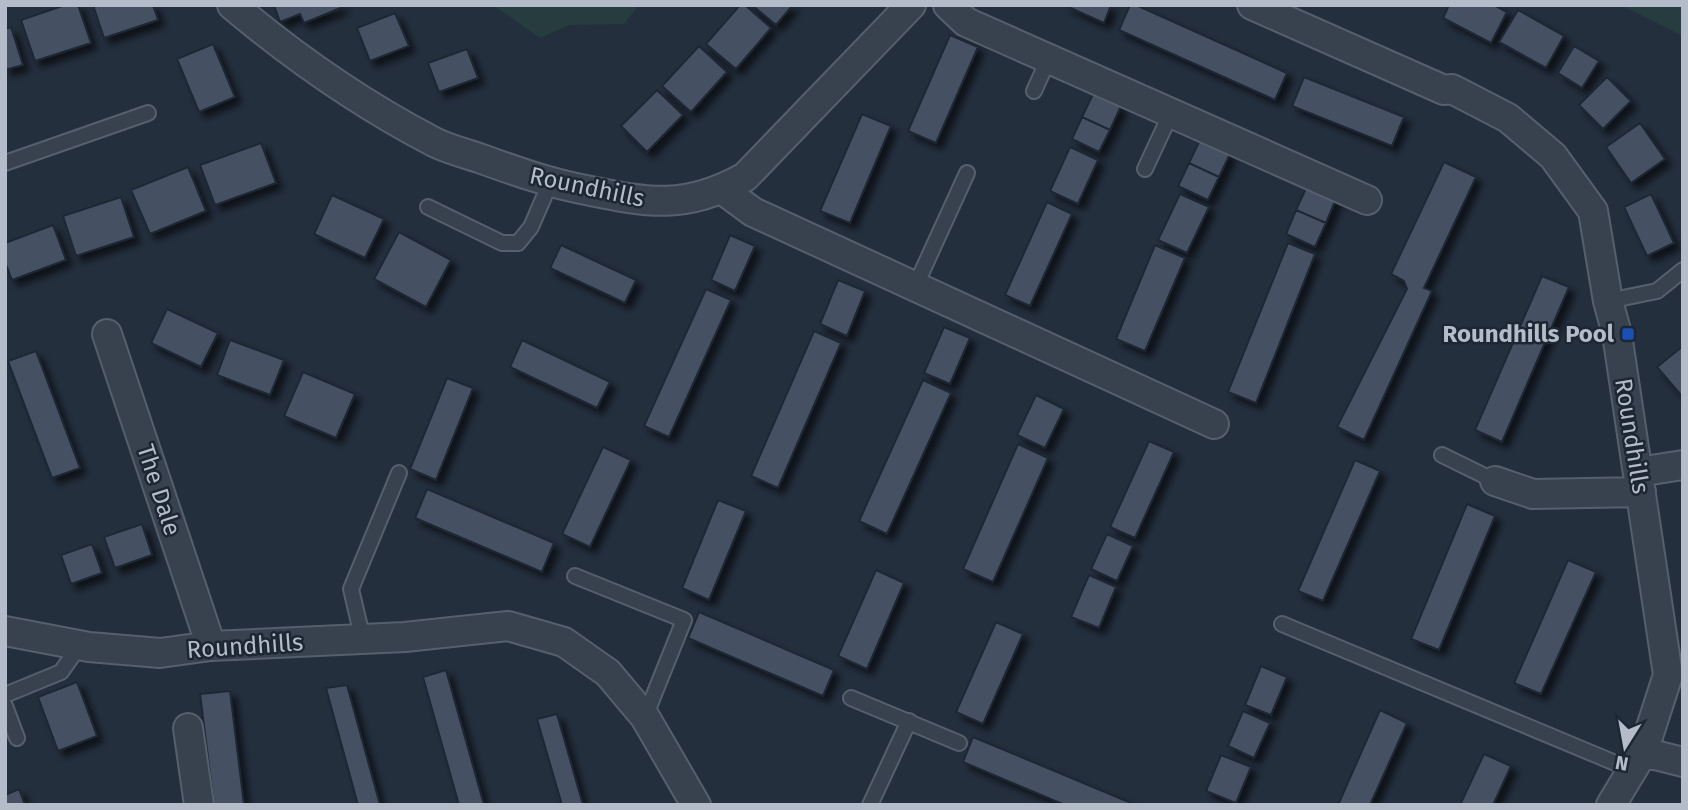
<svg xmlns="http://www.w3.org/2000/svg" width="1688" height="810" font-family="'Fira Sans',sans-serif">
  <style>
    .green { fill: #263c3f }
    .building { fill: #455162; stroke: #1f2835; stroke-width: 2; filter: url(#shadow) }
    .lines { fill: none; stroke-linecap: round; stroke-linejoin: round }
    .service-casing { stroke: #565f6c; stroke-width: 18 }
    .minor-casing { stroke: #565f6c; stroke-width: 32 }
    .service { stroke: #38414e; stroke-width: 14 }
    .minor { stroke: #38414e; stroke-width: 28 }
    .transit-dot { fill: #1a4fb4; stroke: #1d2633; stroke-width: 2.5 }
    .labels { text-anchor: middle; stroke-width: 5; stroke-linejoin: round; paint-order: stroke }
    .street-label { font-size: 24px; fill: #b4bcc9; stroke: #1d2633 }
    .poi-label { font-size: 24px; font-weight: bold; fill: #b4bcc9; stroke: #1d2633; text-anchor: end }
  </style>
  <defs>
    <filter id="shadow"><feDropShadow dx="6" dy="6" stdDeviation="3.5" flood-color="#0009"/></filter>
  </defs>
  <rect width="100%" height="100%" fill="#242f3e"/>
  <path class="green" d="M493,5H639L624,24L569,25L540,38Z
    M1621,5H1681L1683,7V36Z"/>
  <path class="building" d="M65,5H78L91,43L35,61L21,20Z
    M93,5H153L158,20L104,38Z
    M274,5H342L343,7L304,23L300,14L280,22Z
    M740,5H745L771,28L736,69L706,44Z
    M752,5H793L776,25Z
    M1064,5H1111L1104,23Z
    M1130,5H1136L1287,73L1275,100L1119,30Z
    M1449,5H1494L1507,12L1491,43L1443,18Z
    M1518,10L1564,36L1546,68L1499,42Z
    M395,13L409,46L370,61L357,28Z
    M11,27L23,65L5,70V29Z
    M950,35L978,47L936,143L908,131Z
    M213,44L235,97L199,112L177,59Z
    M699,46L727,72L691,112L662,86Z
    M1574,46L1599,61L1582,88L1558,73Z
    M467,49L478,78L439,92L428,63Z
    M1304,77L1404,117L1392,146L1292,106Z
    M1607,77L1631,101L1603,129L1579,105Z
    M657,90L683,115L647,152L621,126Z
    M1093,94L1121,106L1110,130L1082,117Z
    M862,114L891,126L850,223L820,211Z
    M1082,117L1110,130L1099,152L1072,139Z
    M1640,123L1665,159L1631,183L1606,147Z
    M1200,140L1230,154L1219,177L1189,163Z
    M261,143L276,183L215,205L200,165Z
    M1070,147L1098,160L1078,204L1050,191Z
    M1444,162L1476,177L1424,288L1432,291L1364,440L1337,427L1407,289L1404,281L1391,274Z
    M1189,163L1219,177L1208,200L1178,186Z
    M188,167L206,211L150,234L131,190Z
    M1307,186L1336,199L1326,223L1296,210Z
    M1180,194L1209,207L1187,253L1158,240Z
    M1651,194L1674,243L1647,256L1624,207Z
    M332,195L384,219L365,258L314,234Z
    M121,197L134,237L76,256L63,216Z
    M1047,202L1072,214L1030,306L1005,295Z
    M1296,210L1326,223L1315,247L1286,234Z
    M53,225L66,260L12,280L5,262V243Z
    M399,232L451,260L426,307L374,279Z
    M730,235L755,246L735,291L711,280Z
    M1288,243L1315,254L1256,403L1228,392Z
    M561,245L636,280L625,303L550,268Z
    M1155,245L1185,258L1145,351L1116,339Z
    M1542,276L1569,287L1502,442L1475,430Z
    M838,280L865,291L847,336L820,324Z
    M706,289L731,300L669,437L644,426Z
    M167,309L218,333L201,367L151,343Z
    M944,327L970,338L950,384L924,373Z
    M814,331L841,343L778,488L751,476Z
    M230,340L284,360L270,395L217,375Z
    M522,340L610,382L597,408L510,367Z
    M1683,346V393L1681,395L1657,367Z
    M36,351L80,468L52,478L8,361Z
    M303,372L355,394L336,438L284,416Z
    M447,378L473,388L436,480L410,469Z
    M923,380L951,393L887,534L859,521Z
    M1036,395L1064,409L1045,448L1017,435Z
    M1149,441L1174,452L1135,538L1110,527Z
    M1018,444L1048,458L993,582L963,569Z
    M603,447L631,460L590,547L562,534Z
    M1355,460L1380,471L1323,601L1298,591Z
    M427,489L554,543L542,572L415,518Z
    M718,500L746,511L709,600L682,588Z
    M1467,504L1495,516L1439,650L1411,639Z
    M142,524L152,555L115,568L104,537Z
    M1107,534L1133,546L1117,581L1091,569Z
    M92,544L102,573L71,584L61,555Z
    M1568,560L1596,572L1541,694L1514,683Z
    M876,570L904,583L867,669L838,656Z
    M1089,575L1116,587L1099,628L1071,617Z
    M699,612L834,670L823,696L688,638Z
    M996,622L1023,634L983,724L956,712Z
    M1261,666L1287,677L1271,715L1245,705Z
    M446,670L484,805H459L423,677Z
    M77,682L97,736L58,751L38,697Z
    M347,685L380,805H358L326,688Z
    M230,691L244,805H214L200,694Z
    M1380,710L1407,723L1370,805H1338Z
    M1243,711L1270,723L1254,758L1228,746Z
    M557,714L583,805H562L537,719Z
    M973,737L1136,805H1065L963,762Z
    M1484,754L1511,766L1493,805H1460Z
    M1221,755L1251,767L1236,803L1206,791Z
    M19,789L25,805H5V795Z"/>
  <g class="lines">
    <g class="service-casing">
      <path id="service" d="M1034,91L1049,58
        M5,163L148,113
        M1145,169L1171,113
        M428,207L502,243H518L531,227L550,183
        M915,287L967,173
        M1608,301L1657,291L1683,270
        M1442,455L1495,481
        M575,576L684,620L645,717
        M1282,624L1632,770
        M363,640L351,589L399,473
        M5,695L61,672L80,645
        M851,698L959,743
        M5,706L17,738
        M870,805L909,721"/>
    </g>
    <g class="minor-casing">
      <path id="minor" d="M232,5C295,58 361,104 434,142C448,149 464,153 479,158C515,171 549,183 586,190C649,203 686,210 745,177L911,5
        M948,5L966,22L1367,200
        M1252,5L1444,90L1452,89L1508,118L1553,156L1593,211L1608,301L1617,334L1668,675L1643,752L1611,805
        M723,190L753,212L1214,424
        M107,334L211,646
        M1638,472L1683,465
        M1495,481L1533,494L1641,492
        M5,631L89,647L160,653L211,646L405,637L508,626L564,642L608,673L645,717L696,805
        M188,728L199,805
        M1643,752L1683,762"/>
    </g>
    <use href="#service" class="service"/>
    <use href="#minor" class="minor"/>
  </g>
  <rect class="transit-dot" x="1621" y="327" width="14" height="14" rx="3.5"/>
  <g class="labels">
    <g class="street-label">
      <text transform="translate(587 187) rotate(12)" y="8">Roundhills</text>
      <text transform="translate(1632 436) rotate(81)" y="8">Roundhills</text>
      <text transform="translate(159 490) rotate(72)" y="8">The Dale</text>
      <text transform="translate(245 646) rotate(-4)" y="8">Roundhills</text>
    </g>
    <g class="poi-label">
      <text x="1614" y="342">Roundhills Pool</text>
    </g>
  </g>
  <rect width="1688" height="810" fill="none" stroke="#b4bcc9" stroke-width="14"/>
  <g transform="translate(1625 747) rotate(191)" stroke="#1d2633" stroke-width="5" paint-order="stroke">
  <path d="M0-5L12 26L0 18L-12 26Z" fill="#b4bcc9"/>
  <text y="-10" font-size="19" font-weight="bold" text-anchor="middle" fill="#b4bcc9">N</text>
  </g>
</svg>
